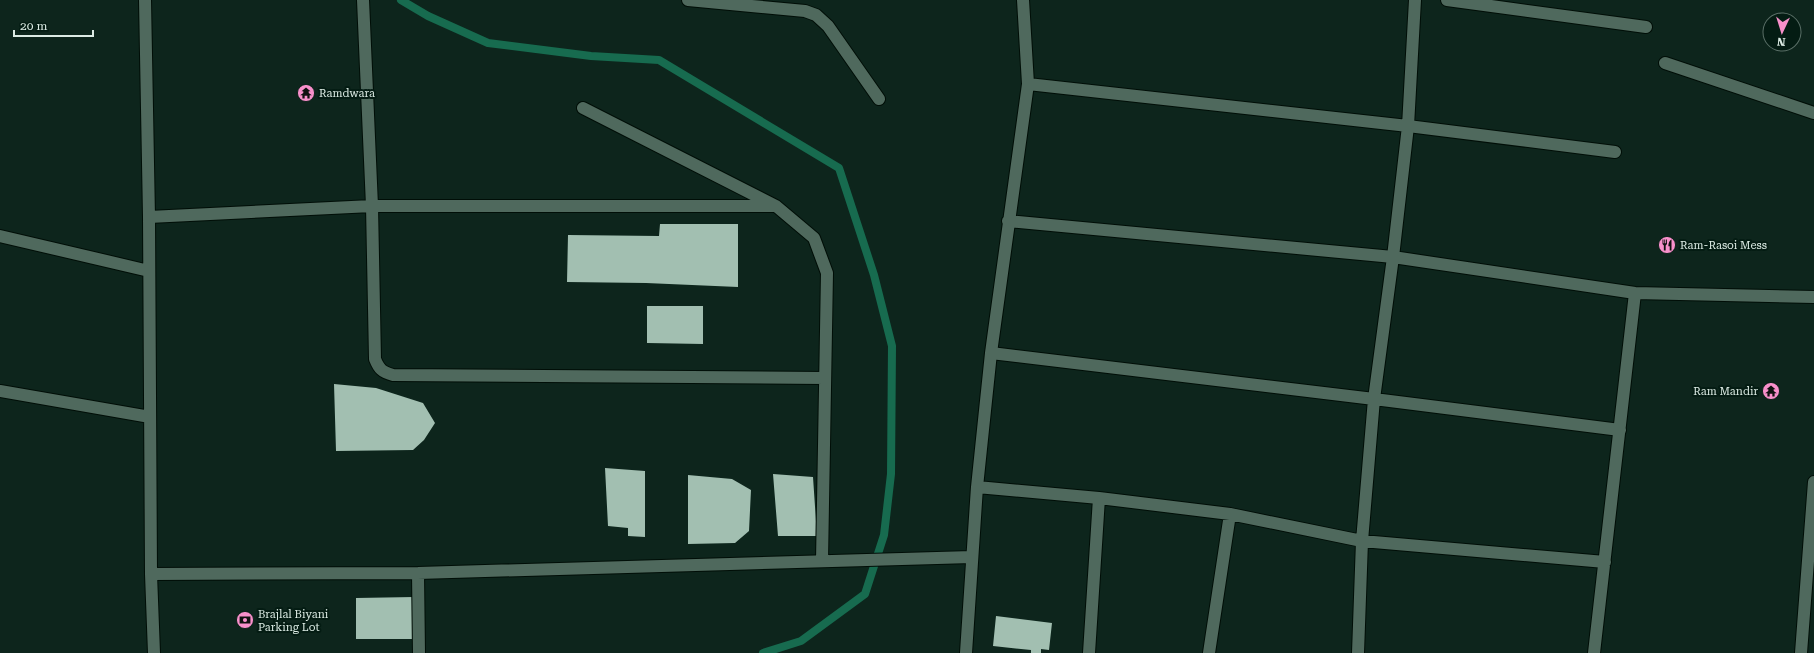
<svg xmlns="http://www.w3.org/2000/svg" width="1814" height="653" font-family="'Roboto Serif',serif">
  <style>
    .lines { fill: none; stroke-linecap: round; stroke-linejoin: round }
    .stream { stroke: #176b4f; stroke-width: 8 }
    .building { fill: #a2bfb1 }
    .minor-casing { stroke: #000e07; stroke-width: 14 }
    .minor { stroke: #4f695d; stroke-width: 12 }
    .labels { text-anchor: middle; stroke-width: 4; stroke-linejoin: round; paint-order: stroke }
    .poi-label { font-size: 11px; fill: #dcebe4; stroke: #041c13; text-anchor: start }
  </style>
  <rect width="100%" height="100%" fill="#0d251c"/>
  <g class="lines">
    <path class="stream" d="M401,0L428,16L488,43L591,56L659,60L839,168L874,275L892,346L891,474L884,535L865,594L801,641L763,653"/>
  </g>
  <path class="building" d="M660,224H738V287L646,283L567,282L568,235L659,236Z
    M647,306H703V344L647,343Z
    M334,384L376,388L423,403L435,423L424,440L413,450L336,451Z
    M605,468L645,471V537L628,536V528L608,526Z
    M773,474L813,477L817,536H778Z
    M688,475L732,479L751,490L749,531L735,543L688,544Z
    M414,597L415,639H356V598Z
    M996,616L1052,623L1049,650L1041,649V653H1031V650L993,646Z"/>
  <g class="lines">
    <g class="minor-casing">
      <path id="minor" d="M145,0L149,217L151,574L154,653
        M363,0L372,206L375,359C379,369 382,372 393,375L825,378
        M688,0L805,11L816,15L828,26L879,99
        M1447,0L1646,27
        M1665,63L1814,113
        M1028,84L1408,126L1615,152
        M583,108L776,206L814,238L827,273L822,561
        M149,217L372,206H776
        M1008,221L1393,257L1635,293L1814,297
        M0,236L149,271
        M991,353L1374,399L1620,430
        M0,391L150,417
        M977,487L1099,498L1230,514L1362,541L1605,562
        M418,573L419,653
        M151,574L418,573L972,557
        M966,653L977,487L991,353L1028,84L1023,0
        M1089,653L1099,498
        M1209,653L1230,514
        M1358,653L1362,541L1374,399L1393,257L1408,126L1415,0
        M1594,653L1635,293
        M1801,653L1814,482"/>
    </g>
    <use href="#minor" class="minor"/>
  </g>
  <defs>
    <g id="temple-disc" transform="scale(0.9)"><circle r="9.5" fill="#f890cb" stroke="#041c13"/><path d="M0-6L5-2H3V0L6.5 2.5H4V6H1.5V3h-3V6H-4V2.5H-6.5L-3 0V-2H-5Z" fill="#111"/></g>
    <g id="restaurant-disc" transform="scale(0.9)"><circle r="9.5" fill="#f890cb" stroke="#041c13"/><path d="M-5-6h1v4h1v-4h1v4h1v-4h1v5L-1.5 .5V6h-2V.5L-5-1ZM5-6V6H3V1.5H1.5Q1.5-4 5-6Z" fill="#111"/></g>
    <g id="bank-disc" transform="scale(0.9)"><circle r="9.5" fill="#f890cb" stroke="#041c13"/><path d="M-6-4H6V4H-6ZM0-2.3a2.3 2.3 0 1 0 0 4.6a2.3 2.3 0 1 0 0-4.6Z" fill="#111"/></g>
  </defs>
  <g fill-rule="evenodd">
    <use href="#temple-disc" x="306" y="93"/>
    <use href="#restaurant-disc" x="1667" y="245"/>
    <use href="#temple-disc" x="1771" y="391"/>
    <use href="#bank-disc" x="245" y="620"/>
  </g>
  <g class="labels">
    <g class="poi-label">
      <text x="319" y="97">Ramdwara</text>
      <text x="1680" y="249">Ram-Rasoi Mess</text>
      <text x="1758" y="395" text-anchor="end">Ram Mandir</text>
      <text x="258" y="618">Brajlal Biyani<tspan x="258" dy="13">Parking Lot</tspan></text>
    </g>
  </g>
  <g transform="translate(1782 32) rotate(184)"><circle r="19" fill="#041c13" stroke="#5a6f67"/>
  <path d="M0-3L7 15L0 10L-7 15Z" fill="#f890cb"/>
  <text y="-6" font-size="11" font-weight="bold" text-anchor="middle" fill="#dcebe4">N</text>
  </g>
  <path d="M14 30v6h79v-6" fill="none" stroke="#dcebe4" stroke-width="2"/>
  <text x="20" y="30" font-size="12" fill="#dcebe4" stroke="#041c13" stroke-width="3" paint-order="stroke">20 m</text>
</svg>
